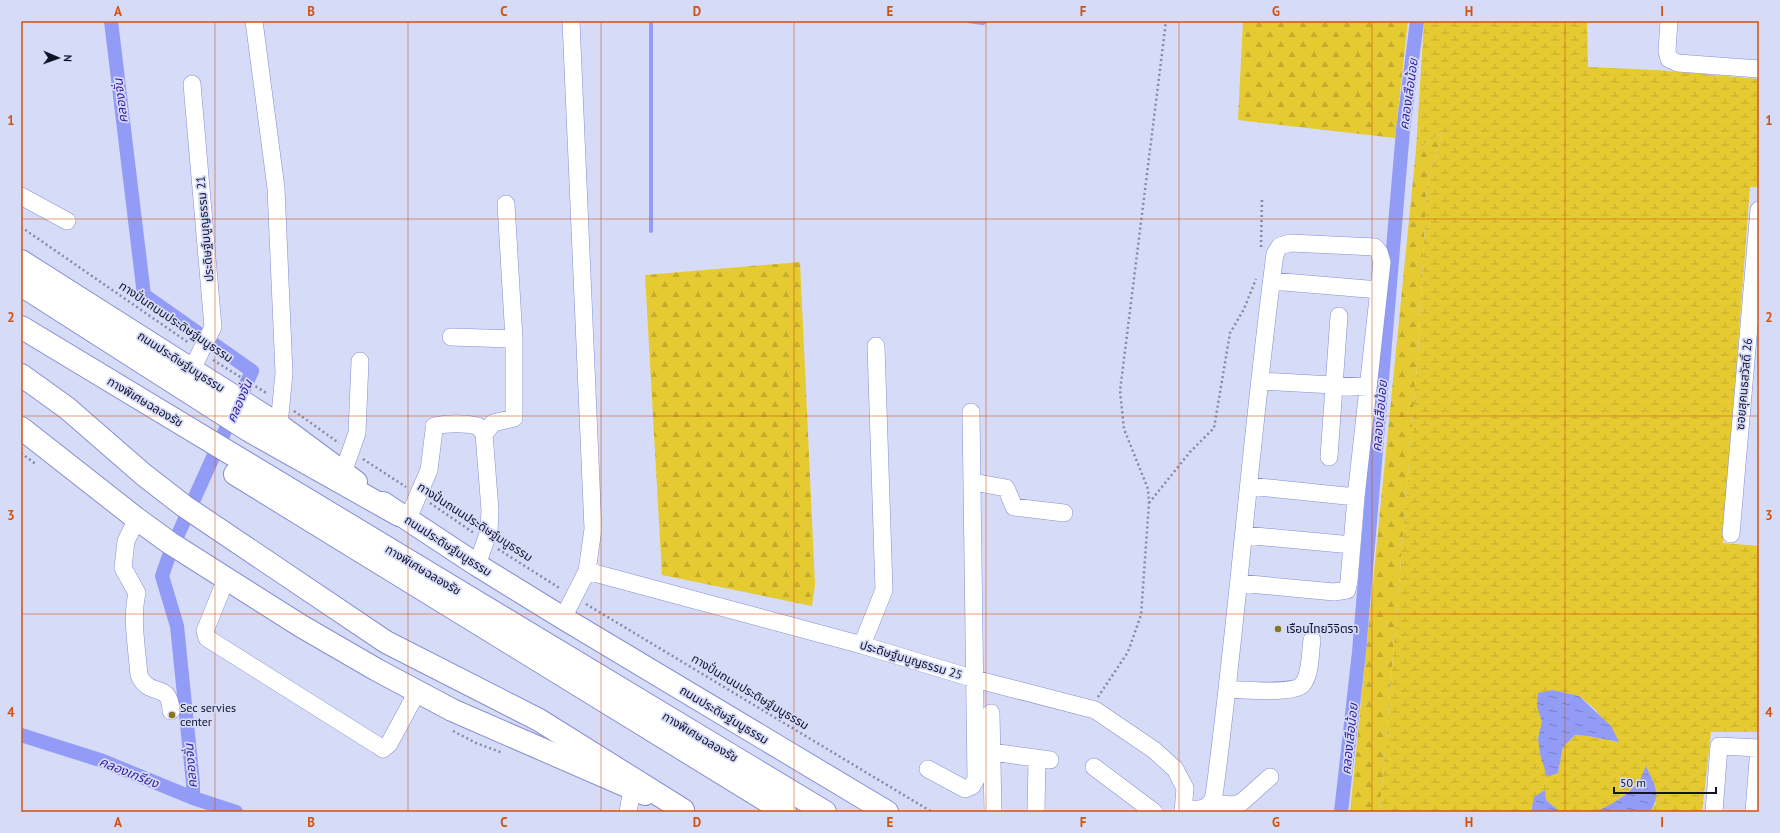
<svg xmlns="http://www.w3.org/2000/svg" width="1780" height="833" font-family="'PT Sans','Noto Sans Thai',sans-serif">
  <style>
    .forest { fill: url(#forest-firs) }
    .wetland { fill: url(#wetland-marsh); fill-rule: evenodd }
    .water { fill: url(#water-ripples) }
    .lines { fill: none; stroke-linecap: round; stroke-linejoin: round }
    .stream { stroke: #929bf6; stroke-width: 4 }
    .canal { stroke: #929bf6; stroke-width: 14 }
    .minor-casing { stroke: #878fcf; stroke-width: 18 }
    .major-casing { stroke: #878fcf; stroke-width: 24 }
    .highway-casing { stroke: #878fcf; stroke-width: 24 }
    .path { stroke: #8589a3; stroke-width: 2.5; stroke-dasharray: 2 3; stroke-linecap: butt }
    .minor { stroke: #fff; stroke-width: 17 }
    .major { stroke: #fff; stroke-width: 22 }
    .highway { stroke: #fff; stroke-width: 22 }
    .grid { fill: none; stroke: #d2520f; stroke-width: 1; stroke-opacity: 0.55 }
    .poi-dot { fill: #87761a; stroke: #d6dbf7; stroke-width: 1.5 }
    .labels { text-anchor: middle; stroke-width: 3.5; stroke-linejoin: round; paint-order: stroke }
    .street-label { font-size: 12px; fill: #11132b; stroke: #d6dbf7 }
    .poi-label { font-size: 12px; fill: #11132b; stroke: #d6dbf7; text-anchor: start }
    .water-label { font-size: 13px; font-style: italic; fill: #321ba1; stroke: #d6dbf7 }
    .neatline { fill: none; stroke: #d2520f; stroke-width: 1.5 }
    .grid-label { font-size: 13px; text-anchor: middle; font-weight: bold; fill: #d2520f }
  </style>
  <defs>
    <pattern id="forest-firs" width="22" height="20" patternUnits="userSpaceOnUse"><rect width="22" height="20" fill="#e6ca31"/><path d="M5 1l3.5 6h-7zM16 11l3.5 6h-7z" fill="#c4ad2c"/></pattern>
    <pattern id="wetland-marsh" width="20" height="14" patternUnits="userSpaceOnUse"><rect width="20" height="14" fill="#e6ca31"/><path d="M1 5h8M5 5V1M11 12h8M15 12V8" fill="none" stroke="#c4ad2c"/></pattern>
    <pattern id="water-ripples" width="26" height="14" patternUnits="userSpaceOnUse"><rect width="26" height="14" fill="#929bf6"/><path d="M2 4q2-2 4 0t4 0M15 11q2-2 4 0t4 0" fill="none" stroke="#767dc7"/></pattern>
  </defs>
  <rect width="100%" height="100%" fill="#d6dbf7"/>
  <path class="forest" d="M1243,21H1408L1395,138L1238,120Z
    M1443,132L1427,187L1418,355L1380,812H1350L1416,150Z
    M800,262L815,585L812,606L662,575L645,275Z"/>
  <path class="wetland" d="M1424,21H1587L1588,67L1656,70L1759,79V187H1750L1723,543L1759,546V732H1711L1702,812H1650L1656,803L1640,779C1630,792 1612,807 1595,812C1583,815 1567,812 1555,812L1559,811L1546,800L1545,791L1531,808V812H1380L1418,355L1427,187L1443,132L1416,150ZM1553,690L1579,696L1596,710L1618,742L1588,736L1575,735L1563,747L1558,773L1538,738Z"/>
  <path class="water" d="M1553,690L1579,696L1611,726L1619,742L1588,736L1575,735L1563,747L1558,773L1547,777L1540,754L1538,738L1542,722L1537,706L1538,693Z
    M1646,766C1654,784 1662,793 1650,812H1594C1610,806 1630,794 1640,780C1642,776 1644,770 1646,766Z
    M1545,790L1546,800L1559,811L1531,812L1534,797Z"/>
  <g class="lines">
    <path class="stream" d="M968,21L983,23L986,21
      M651,231V21"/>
    <path class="canal" d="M111,21L144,295L252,371L171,550L162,576L177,626L193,783V798
      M21,735L103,761L193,798L236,812
      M1341,812L1359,652L1403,130L1417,21"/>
    <g class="minor-casing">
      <path id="minor" d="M254,21L276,188L284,373L279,425
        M1669,21L1667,51L1669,59L1678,63L1759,69
        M192,84L213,327L192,369
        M21,196L67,221
        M506,204L514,339
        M1272,281L1379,290
        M451,337L514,339V418L493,423L484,434
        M1260,381L1368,387
        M434,426C450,423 463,423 478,426L484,434L490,510L489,531L477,565
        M1329,457L1339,316
        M343,473L357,433L360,361
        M973,482L1006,488L1014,507L1064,513
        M1249,486L1356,497
        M137,519L126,541L123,568L137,593C131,619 137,649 139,675C149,699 170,680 171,711
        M407,521L429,470L434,430
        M1731,534L1759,210
        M1244,535L1352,545
        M587,571L862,645L975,679L1095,710L1154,750L1175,769L1185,788L1183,812
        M226,579L205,631L207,638L377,745L383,749L389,744L417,692
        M563,618L587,571L593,529L571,21
        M862,645L884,590L876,346
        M1228,689C1242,690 1293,694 1302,685C1311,675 1310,653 1312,640
        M991,713L993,812
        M992,752L1050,760
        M1094,767L1154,812
        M928,769L965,789L972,786L976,779L971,412
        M1211,803L1233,805L1242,802L1270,777
        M1183,809C1198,809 1208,812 1214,796C1238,616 1251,434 1275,254L1280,246L1290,243L1375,247L1379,252L1382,262L1356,497L1349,581L1347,590L1334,592L1239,583
        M628,812L632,789
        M1036,812L1037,759
        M1714,812L1719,746L1759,748L1754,812"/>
    </g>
    <g class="major-casing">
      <path id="major" d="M21,261L279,425L356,482
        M21,428L137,519L170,543L301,626L377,670L452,710L645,794
        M383,503L477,565L563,618L887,812"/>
    </g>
    <g class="highway-casing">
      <path id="highway" d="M21,285L248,430L399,515
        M21,327L825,812
        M21,375L67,408L144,475L184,506L386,642L539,720L683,810
        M235,474L785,812"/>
    </g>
    <path class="path" d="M21,227L189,343
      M1261,247L1262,199
      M213,360L268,394
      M294,411L339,443
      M21,453L37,465
      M363,459L406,487
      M430,503L474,533
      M1149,503L1190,452L1214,428L1230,333L1244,309L1256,279
      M498,549L561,589
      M586,604L932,812
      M1098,697L1128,652L1141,615L1149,503L1148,489L1124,429L1120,391L1166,21
      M453,731L476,743L503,753"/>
    <use href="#minor" class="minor"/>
    <use href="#major" class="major"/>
    <use href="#highway" class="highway"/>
  </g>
  <path class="grid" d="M215,21V812M408,21V812M601,21V812M794,21V812M986,21V812M1179,21V812M1372,21V812M1565,21V812M21,219H1759M21,416H1759M21,614H1759"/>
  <g class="poi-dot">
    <circle cx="1278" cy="629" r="4"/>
    <circle cx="172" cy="715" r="4"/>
  </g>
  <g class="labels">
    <g class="street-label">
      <text transform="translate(205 229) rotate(-95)" y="4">ประดิษฐ์มนูญธรรม 21</text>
      <text transform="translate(176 322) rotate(34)" y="4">ทางปั่นถนนประดิษฐ์มนูธรรม</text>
      <text transform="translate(181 362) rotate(33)" y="4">ถนนประดิษฐ์มนูธรรม</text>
      <text transform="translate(1744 384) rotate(-85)" y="4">ซอยสุคนธสวัสดิ์ 26</text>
      <text transform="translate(145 402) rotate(31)" y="4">ทางพิเศษฉลองรัช</text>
      <text transform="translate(475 522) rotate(33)" y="4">ทางปั่นถนนประดิษฐ์มนูธรรม</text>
      <text transform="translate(448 546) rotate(33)" y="4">ถนนประดิษฐ์มนูธรรม</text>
      <text transform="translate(423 570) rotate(31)" y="4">ทางพิเศษฉลองรัช</text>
      <text transform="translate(911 660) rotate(17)" y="4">ประดิษฐ์มนูญธรรม 25</text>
      <text transform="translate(750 692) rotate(31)" y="4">ทางปั่นถนนประดิษฐ์มนูธรรม</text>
      <text transform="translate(724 715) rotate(31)" y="4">ถนนประดิษฐ์มนูธรรม</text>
      <text transform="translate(700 737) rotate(31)" y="4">ทางพิเศษฉลองรัช</text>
    </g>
    <g class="poi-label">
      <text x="1286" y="633">เรือนไทยวิจิตรา</text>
      <text x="180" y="712">Sec servies<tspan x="180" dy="14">center</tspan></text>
    </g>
    <g class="water-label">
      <text transform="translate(1408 94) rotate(-82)" y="5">คลองเสือน้อย</text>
      <text transform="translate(120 101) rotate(-97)" y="5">คลองจั่น</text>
      <text transform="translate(239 401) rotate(-66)" y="5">คลองจั่น</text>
      <text transform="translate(1379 416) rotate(-85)" y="5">คลองเสือน้อย</text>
      <text transform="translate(1349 739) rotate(-84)" y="5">คลองเสือน้อย</text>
      <text transform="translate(190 766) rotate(-95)" y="5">คลองจั่น</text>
      <text transform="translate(129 772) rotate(22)" y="5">คลองเกรียง</text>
    </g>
  </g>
  <rect width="1780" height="833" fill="none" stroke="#d6dbf7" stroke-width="44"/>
  <g transform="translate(58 58) rotate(92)" stroke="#d6dbf7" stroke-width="3" paint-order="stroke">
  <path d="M0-3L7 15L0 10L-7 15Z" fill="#11132b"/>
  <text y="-6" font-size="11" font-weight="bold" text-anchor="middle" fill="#11132b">N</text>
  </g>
  <path d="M1614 787v6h102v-6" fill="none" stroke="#11132b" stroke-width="2"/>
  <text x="1620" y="787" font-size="12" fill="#11132b" stroke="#d6dbf7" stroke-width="3" paint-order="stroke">50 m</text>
  <rect x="22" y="22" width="1736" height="789" class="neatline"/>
  <g class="grid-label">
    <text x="118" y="16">A</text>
    <text x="311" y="16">B</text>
    <text x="504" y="16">C</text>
    <text x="697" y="16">D</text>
    <text x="890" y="16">E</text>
    <text x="1083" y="16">F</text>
    <text x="1276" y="16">G</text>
    <text x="1469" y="16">H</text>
    <text x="1662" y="16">I</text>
    <text x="11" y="125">1</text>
    <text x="1769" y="125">1</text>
    <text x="11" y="322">2</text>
    <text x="1769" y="322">2</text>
    <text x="11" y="520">3</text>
    <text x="1769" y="520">3</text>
    <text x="11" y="717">4</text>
    <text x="1769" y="717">4</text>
    <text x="118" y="827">A</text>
    <text x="311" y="827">B</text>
    <text x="504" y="827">C</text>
    <text x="697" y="827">D</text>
    <text x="890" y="827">E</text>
    <text x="1083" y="827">F</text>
    <text x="1276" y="827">G</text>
    <text x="1469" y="827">H</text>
    <text x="1662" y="827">I</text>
  </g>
</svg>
